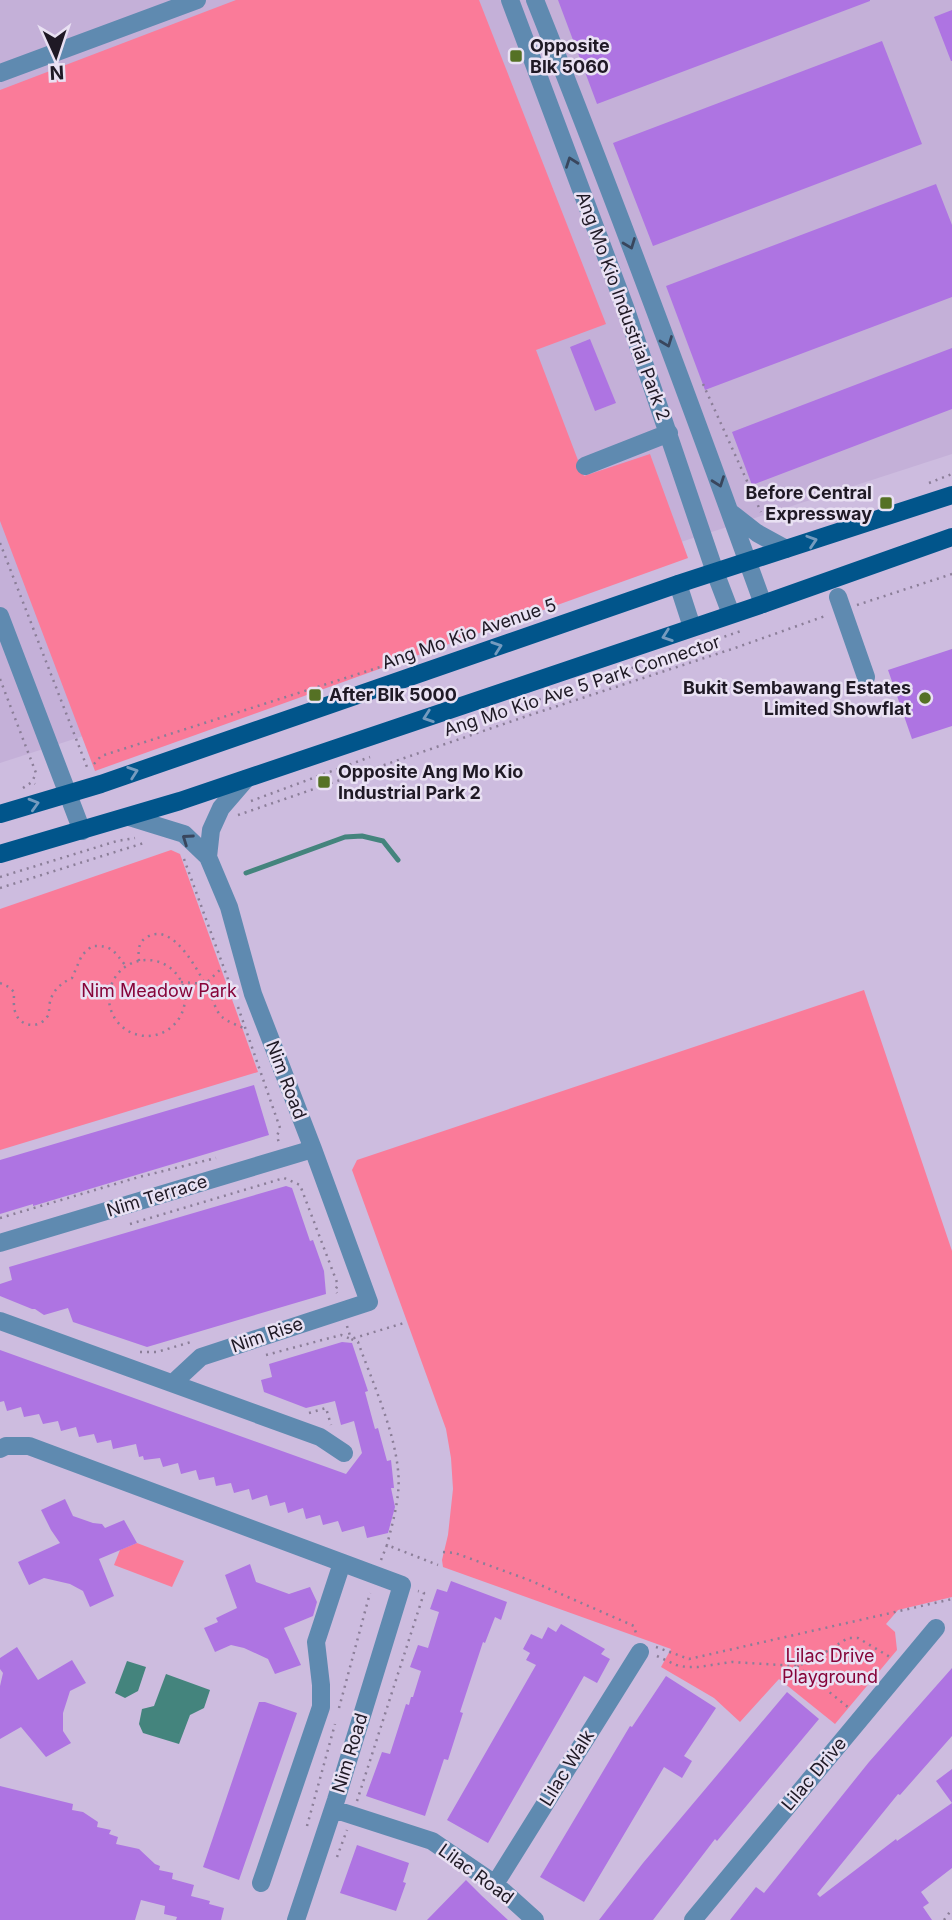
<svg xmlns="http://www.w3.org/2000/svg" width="952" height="1920" font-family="Inter,sans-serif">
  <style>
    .built { fill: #c4b0d8 }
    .green { fill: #fa7b99 }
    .water { fill: #44847d }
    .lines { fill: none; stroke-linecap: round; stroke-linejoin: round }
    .stream { stroke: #44847d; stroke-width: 5 }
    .building { fill: #ae74e2 }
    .path { stroke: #8b7e98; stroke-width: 2.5; stroke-dasharray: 2 5; stroke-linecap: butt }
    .minor { stroke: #5f8ab0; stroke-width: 18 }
    .major { stroke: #01558b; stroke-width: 18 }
    .oneway { stroke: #39465d }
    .oneway2 { stroke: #759bbf }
    .poi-dot { fill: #557124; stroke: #e9e1f3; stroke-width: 2.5 }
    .labels { text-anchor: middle; stroke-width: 5; stroke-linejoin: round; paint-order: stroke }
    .poi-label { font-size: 18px; font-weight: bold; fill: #1f1925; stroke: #e9e1f3; text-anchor: start }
    .street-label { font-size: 18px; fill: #1f1925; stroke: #e9e1f3 }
    .park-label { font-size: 18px; fill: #860439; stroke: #e9e1f3 }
  </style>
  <rect width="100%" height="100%" fill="#cdbcdf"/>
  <path class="built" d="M0,0H952V454L0,763Z"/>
  <path class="green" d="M236,0H479L606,324L536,350L584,476L650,454L688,558L95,771L0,521V90Z
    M171,850L180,854L258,1072L0,1150V909Z
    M864,990L952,1251V1597L898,1610L886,1624L895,1632L897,1650L835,1724L779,1679L740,1722L714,1698L661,1667L671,1649L443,1567L442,1560L448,1535L453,1489L451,1458L446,1429L352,1170L357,1160Z
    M137,1543L184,1561L172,1587L114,1565L120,1550Z"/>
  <path class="water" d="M127,1661L146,1667L138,1691L125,1698L115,1693Z
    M166,1674L210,1690L204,1708L190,1715L179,1744L143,1733L139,1724L142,1709L154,1706Z"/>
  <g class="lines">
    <path class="stream" d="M246,873L345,837L362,836L383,841L398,860"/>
  </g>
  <path class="building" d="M558,0H870V1L597,104Z
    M952,10V61H951L934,17Z
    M882,41L922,144L653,246L613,143Z
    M936,184L952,225V297L705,390L666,286Z
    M590,339L616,403L595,411L570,347Z
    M952,348V409L752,485L732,432Z
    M952,649V726L912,739L888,670Z
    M254,1085L269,1135L33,1206V1204L0,1214V1160Z
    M286,1186L292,1188L310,1241L313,1240L324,1271L326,1294L147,1347L73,1322L68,1308L44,1315L35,1309H32L0,1296V1284L12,1280L9,1267Z
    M342,1342L352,1343L368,1391L365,1392L375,1429L378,1428L387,1461L391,1460L394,1488H391L395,1507L388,1533L367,1538L364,1526L342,1532L338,1521L323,1525L320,1515L306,1519L303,1508L288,1513L285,1502L270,1506L267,1495L252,1500L249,1489L234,1493L231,1483L216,1486L214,1477L199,1480L196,1470L181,1474L178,1463L163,1467L160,1458L144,1460L143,1456L139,1457L136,1444L113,1449L111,1440L97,1443L94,1434L79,1437L76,1427L61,1431L58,1421L43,1424L39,1414L24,1417L21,1407L7,1411L4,1401L0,1402V1350L346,1474L362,1453L354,1421L341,1425L335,1401L306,1408L264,1392L261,1380L272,1377L269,1364Z
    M65,1499L73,1516L93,1523L102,1524L105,1528L124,1520L137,1543L99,1559L114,1596L90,1607L83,1591L70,1584L44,1578L29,1585L18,1562L60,1543L51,1530L41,1510Z
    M250,1564L256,1582L289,1594L310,1587L317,1602L313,1616L284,1628L301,1665L275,1674L268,1659L244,1648L231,1645L215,1652L204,1628L218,1622L216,1618L237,1608L225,1575Z
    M451,1581L507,1602L501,1620L495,1617L485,1643L483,1642L460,1712L463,1713L448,1760L444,1759L425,1816L366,1796L382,1752L390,1754L406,1704L409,1705L411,1697H413L421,1671L410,1667L418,1645L428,1648L439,1612L430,1609L437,1589L447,1592Z
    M561,1624L605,1649L601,1654L610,1659L597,1683L584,1676L488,1843L447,1820L536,1665L526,1660L530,1653L523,1649L531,1634L542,1639L548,1627L556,1632Z
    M17,1647L38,1680L72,1660L86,1683L70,1691L63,1713V1731L71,1743L46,1757L21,1727L0,1739V1686L3,1673L0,1669V1658Z
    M952,1668V1736L900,1795L898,1794L817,1894L820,1897L896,1839L897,1841L952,1803L936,1781L952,1769V1868L921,1892L929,1903L923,1907L932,1920H730L756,1887L764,1893L869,1762Z
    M666,1676L716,1708L684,1756L692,1761L682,1778L664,1767L584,1902L540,1877L630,1726L632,1727Z
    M787,1692L819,1719L717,1841L715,1839L653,1920H599L643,1863Z
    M259,1702H265L297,1713L239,1880L203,1867Z
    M0,1786L73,1804L72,1810L83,1812L98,1822L97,1827L111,1830L109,1834L118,1837L116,1844L139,1849L155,1864L160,1866L159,1870L173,1873L172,1879L194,1885L191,1896L210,1901L209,1904L224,1908L221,1920H176L177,1917L164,1914L165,1906L141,1900L135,1920H0Z
    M357,1845L409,1863L403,1882L406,1883L396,1911L340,1893Z
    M466,1880L482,1896L508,1920H427Z"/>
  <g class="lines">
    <path class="path" d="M703,384L761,512
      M929,483L952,474
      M0,543L87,767
      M857,605L952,574
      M0,679L36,773L32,782
      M499,713L744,630
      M94,764L101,756L380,667
      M23,788L32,782L35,784
      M251,801L370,757
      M238,815L527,716L735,648L828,615
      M184,859L236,1001
      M0,877L117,841L135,838
      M0,888L147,842
      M109 998a38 38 0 1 1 76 0a38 38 0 1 1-76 0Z
      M139,961C138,951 138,942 147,937C175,920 202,978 212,998C214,1003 217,1013 222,1017C228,1022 239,1026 246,1029
      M181,982L205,984L223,967
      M0,983L9,987L14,992C14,999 13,1008 16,1014C21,1027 39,1029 47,1017C50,1013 49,1012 49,1007C51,992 59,984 72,978L82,955L92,946C112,945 114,951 125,965
      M238,1007L280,1128L277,1136L279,1143
      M0,1218L139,1177L216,1158
      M130,1224L284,1178L300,1185L338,1285L335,1290L337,1293
      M347,1326L351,1339L358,1342C372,1381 394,1429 398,1470C401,1495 393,1521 387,1545
      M140,1352H157L191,1342
      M266,1355L341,1335L351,1339L404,1323
      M309,1413L326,1408L331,1425
      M443,1552L455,1553L529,1580L634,1626L637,1637
      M381,1560L387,1545L438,1565
      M656,1647L689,1659L952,1599
      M657,1656L676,1665L686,1667H698L732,1662L797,1666L813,1660L848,1638H858L890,1657
      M797,1666L849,1708
      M339,1708L370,1593
      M357,1801L424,1593L418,1591
      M307,1826L335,1724
      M337,1857L347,1830
      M944,1920L952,1909"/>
    <path class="minor" d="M510,0L625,307L715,572L731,614
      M535,0C615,200 690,402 763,604
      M0,73L197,0
      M585,466L669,433
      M730,512L757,533L786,549
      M678,584L692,627
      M838,597L866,677
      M0,616L82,831
      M129,817L184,834L208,857L211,830L221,808L246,779
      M0,1243L313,1149
      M0,1321L320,1437L344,1453
      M173,1383L201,1357L369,1302L313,1149L253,994L229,907L208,857
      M0,1449L6,1446H29L402,1585L336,1800L296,1920
      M333,1809L432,1841L495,1884L535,1920
      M261,1883L321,1707V1685L316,1642L342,1563
      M495,1884L640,1652
      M693,1920L936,1628"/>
    <path class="major" d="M0,814L101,784L678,584L952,495
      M0,854L180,801L763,604L952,537"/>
  </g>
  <defs><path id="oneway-chevron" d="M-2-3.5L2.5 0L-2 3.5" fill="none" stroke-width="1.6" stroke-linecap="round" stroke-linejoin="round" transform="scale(1.75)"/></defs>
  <g class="oneway">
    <use href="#oneway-chevron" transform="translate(571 162) rotate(-110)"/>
    <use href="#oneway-chevron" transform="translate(630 244) rotate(69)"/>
    <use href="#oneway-chevron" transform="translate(667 342) rotate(69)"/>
    <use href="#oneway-chevron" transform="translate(719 482) rotate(70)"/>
    <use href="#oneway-chevron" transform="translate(187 839) rotate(-145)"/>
  </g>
  <g class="oneway2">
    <use href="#oneway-chevron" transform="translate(812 541) rotate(-18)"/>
    <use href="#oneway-chevron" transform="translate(667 636) rotate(161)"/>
    <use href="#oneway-chevron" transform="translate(497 647) rotate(-19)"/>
    <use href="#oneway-chevron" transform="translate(428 717) rotate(161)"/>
    <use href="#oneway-chevron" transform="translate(133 772) rotate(-19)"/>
    <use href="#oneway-chevron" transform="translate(34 804) rotate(-16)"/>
  </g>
  <g class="poi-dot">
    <rect x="509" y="49" width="14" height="14" rx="3.5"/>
    <rect x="879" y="496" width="14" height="14" rx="3.5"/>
    <rect x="308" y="688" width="14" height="14" rx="3.5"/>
    <circle cx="925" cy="698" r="7"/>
    <rect x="317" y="775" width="14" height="14" rx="3.5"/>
  </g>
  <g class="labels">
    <g class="poi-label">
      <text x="530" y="52">Opposite<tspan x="530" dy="21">Blk 5060</tspan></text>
      <text x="872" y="499" text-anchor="end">Before Central<tspan x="872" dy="21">Expressway</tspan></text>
      <text x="911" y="694" text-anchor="end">Bukit Sembawang Estates<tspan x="911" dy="21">Limited Showflat</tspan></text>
      <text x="329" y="701">After Blk 5000</text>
      <text x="338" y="778">Opposite Ang Mo Kio<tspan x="338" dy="21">Industrial Park 2</tspan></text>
    </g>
    <g class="street-label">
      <text transform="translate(623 306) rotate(70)" y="6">Ang Mo Kio Industrial Park 2</text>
      <text transform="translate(469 634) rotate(-19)" y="6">Ang Mo Kio Avenue 5</text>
      <text transform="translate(582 686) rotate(-18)" y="6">Ang Mo Kio Ave 5 Park Connector</text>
      <text transform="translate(286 1080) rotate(69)" y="6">Nim Road</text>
      <text transform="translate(157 1196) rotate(-17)" y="6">Nim Terrace</text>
      <text transform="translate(267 1335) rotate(-19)" y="6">Nim Rise</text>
      <text transform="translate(350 1753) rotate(-73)" y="6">Nim Road</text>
      <text transform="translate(567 1768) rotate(-58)" y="6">Lilac Walk</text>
      <text transform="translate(814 1774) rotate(-50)" y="6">Lilac Drive</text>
      <text transform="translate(476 1874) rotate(36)" y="6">Lilac Road</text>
    </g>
    <g class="park-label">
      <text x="159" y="997">Nim Meadow Park</text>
      <text x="830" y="1662">Lilac Drive<tspan x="830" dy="21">Playground</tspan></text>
    </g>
  </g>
  <g transform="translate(56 56) rotate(177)" stroke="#e9e1f3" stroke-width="5" paint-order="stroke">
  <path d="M0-5L12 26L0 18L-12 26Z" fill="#1f1925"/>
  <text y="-10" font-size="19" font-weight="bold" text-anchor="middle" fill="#1f1925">N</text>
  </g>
</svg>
